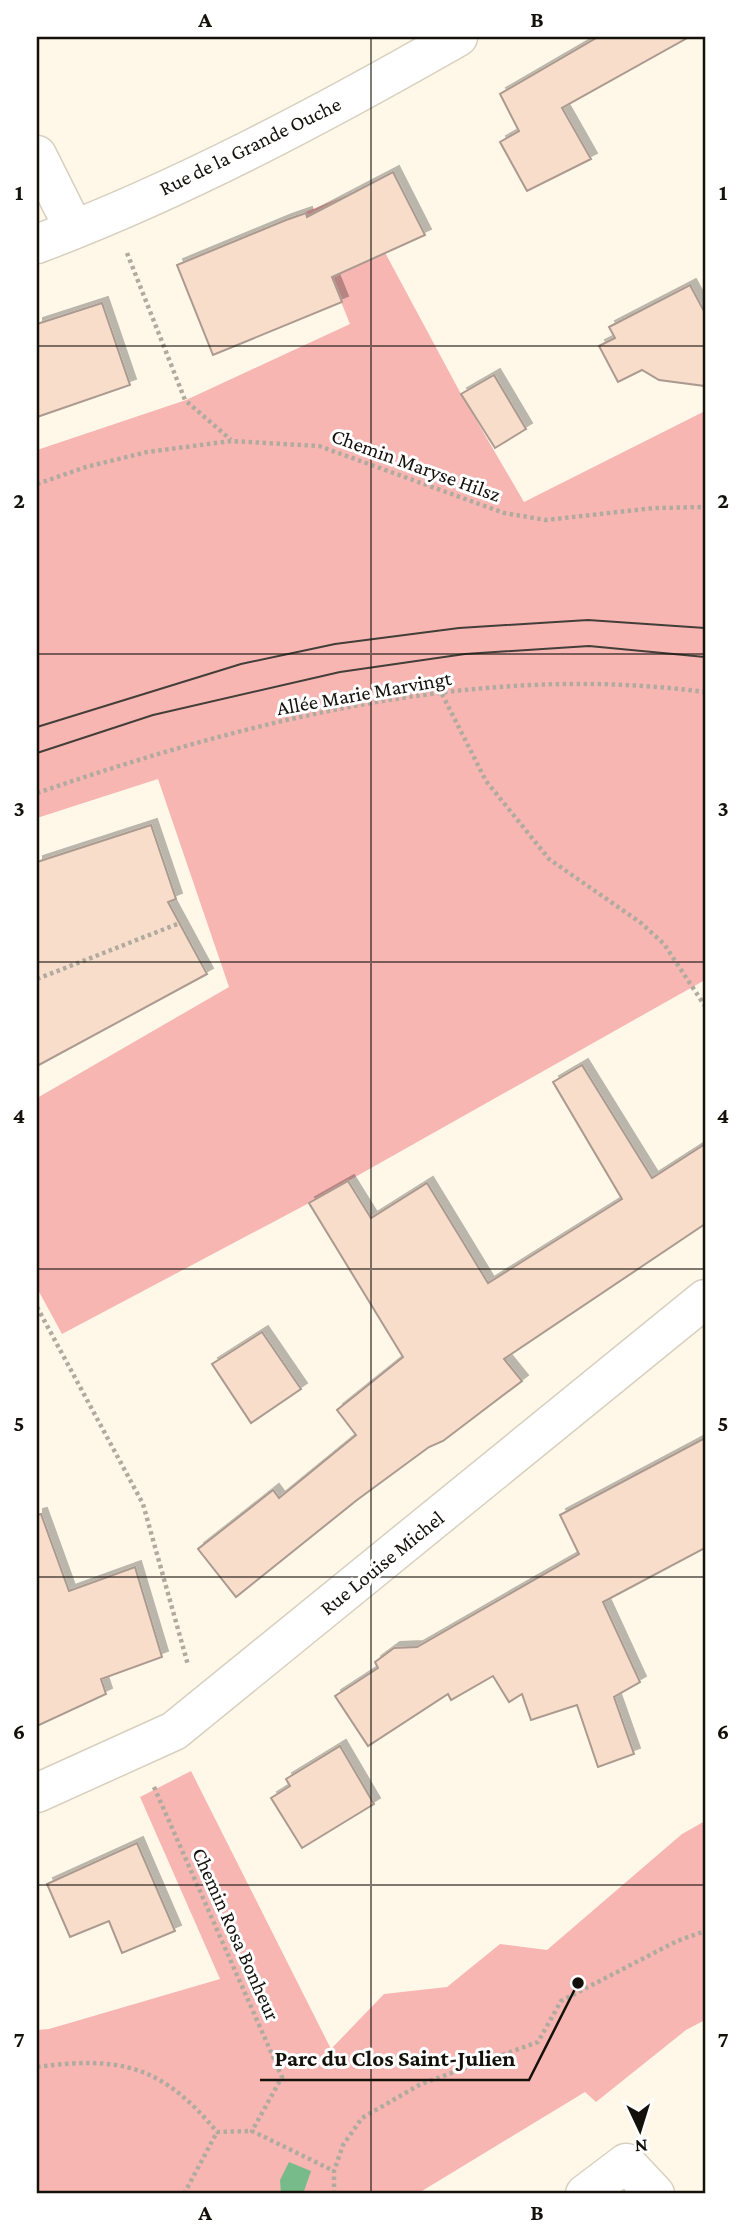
<svg xmlns="http://www.w3.org/2000/svg" width="742" height="2231" font-family="'Crimson Pro',serif">
  <style>
    .green { fill: #f8b6b3 }
    .water { fill: #77bb8a }
    .building { fill: #f9ddcb; stroke: #ab9a8f; stroke-width: 2; filter: url(#shadow) }
    .lines { fill: none; stroke-linecap: round; stroke-linejoin: round }
    .minor-casing { stroke: #d8d0bf; stroke-width: 41 }
    .path { stroke: #b1ab9f; stroke-width: 4.5; stroke-dasharray: 3.5 3.5; stroke-linecap: butt }
    .minor { stroke: #fff; stroke-width: 38 }
    .tram { stroke: #433f38; stroke-width: 2 }
    .grid { fill: none; stroke: #14110b; stroke-width: 2; stroke-opacity: 0.55 }
    .labels { text-anchor: middle; stroke-width: 6; stroke-linejoin: round; paint-order: stroke }
    .street-label { font-size: 21px; fill: #14110b; stroke: #fff }
    .leader { fill: none; stroke: #14110b; stroke-width: 2.5 }
    .callout-dot { fill: #14110b; stroke: #fff; stroke-width: 2.5 }
    .callout-label { font-size: 23px; text-anchor: middle; font-weight: bold; fill: #14110b; stroke: #fff; stroke-width: 6; stroke-linejoin: round; paint-order: stroke }
    .neatline { fill: none; stroke: #14110b; stroke-width: 2.5 }
    .grid-label { font-size: 23px; text-anchor: middle; font-weight: bold; fill: #14110b }
  </style>
  <defs>
    <filter id="shadow"><feDropShadow dx="6" dy="-6" stdDeviation="0" flood-color="#0004"/></filter>
  </defs>
  <rect width="100%" height="100%" fill="#fff8e9"/>
  <path class="green" d="M353,193L461,394L524,502L705,411V980L309,1203L62,1334L37,1288V1098L229,987L158,779L37,818V450L186,400L350,324L305,212Z
    M191,1771L331,2049L384,1994L447,1987L500,1944L547,1950L682,1834L705,1821V2020L686,2030L596,2102L585,2092L417,2194H37V2030L49,2029L220,1979L140,1797Z"/>
  <path class="water" d="M289,2162L311,2171L303,2194H281L280,2180Z"/>
  <path class="building" d="M598,37H689L562,108L591,159L527,191L500,142L519,131L500,94Z
    M393,172L425,235L332,277L342,302L213,355L177,265L286,220L306,213L307,217Z
    M690,285L705,313V386L659,380L642,370L618,382L599,346L615,338L609,327Z
    M102,303L130,385L37,417V324Z
    M494,375L526,429L495,448L461,394Z
    M151,825L176,899L168,902L207,974L37,1066V862Z
    M582,1065L652,1178L705,1144V1224L504,1359L522,1381L443,1441L429,1447L357,1500L236,1597L198,1549L273,1490L279,1498L356,1435L337,1410L403,1357L309,1203L348,1181L371,1218L427,1183L488,1283L622,1199L553,1082Z
    M262,1332L301,1389L251,1423L212,1364Z
    M705,1438V1548L603,1602L640,1682L614,1697L634,1754L598,1767L577,1705L531,1720L522,1694L509,1702L493,1676L451,1700L448,1694L368,1746L335,1696L378,1668L375,1662L394,1648L417,1647L579,1554L560,1515Z
    M41,1514L69,1591L135,1567L162,1657L101,1679L106,1694L37,1726V1515Z
    M340,1746L374,1804L302,1848L271,1798L290,1786L286,1779Z
    M137,1843L175,1931L122,1953L109,1921L70,1937L47,1884Z"/>
  <g class="lines">
    <g class="minor-casing">
      <path id="minor" d="M37,155L74,229
        M37,244C181,190 325,113 458,37
        M37,1793L174,1731L705,1299
        M585,2194L626,2163L655,2194"/>
    </g>
    <path class="path" d="M127,253L185,400L231,440
      M37,484L86,467L147,452L231,441L319,446L504,513L546,520L654,508L705,507
      M442,694L486,781L549,859L641,923L664,944L705,1006
      M37,793C250,720 479,662 705,692
      M37,979L180,923
      M37,1307L143,1504L188,1665
      M154,1787L282,2077L252,2131L334,2171
      M37,2067C120,2056 162,2065 217,2132L252,2131
      M184,2194L217,2132
      M334,2194V2171L343,2145L362,2118L421,2084L538,2042L561,2001L677,1941L705,1931"/>
    <use href="#minor" class="minor"/>
    <path class="tram" d="M37,727L241,664L335,644L459,628L588,620L705,628
      M37,753L153,715L340,672L465,654L589,646L705,657"/>
  </g>
  <path class="grid" d="M371,37V2194M37,346H705M37,654H705M37,962H705M37,1269H705M37,1577H705M37,1885H705"/>
  <g class="labels">
    <g class="street-label">
      <text transform="translate(250 146) rotate(-26)" y="7">Rue de la Grande Ouche</text>
      <text transform="translate(416 465) rotate(20)" y="7">Chemin Maryse Hilsz</text>
      <text transform="translate(364 693) rotate(-10)" y="7">Allée Marie Marvingt</text>
      <text transform="translate(382 1563) rotate(-39)" y="7">Rue Louise Michel</text>
      <text transform="translate(236 1934) rotate(66)" y="7">Chemin Rosa Bonheur</text>
    </g>
  </g>
  <path class="leader" d="M578 1983L529 2080H260"/>
  <circle class="callout-dot" cx="578" cy="1983" r="7"/>
  <g class="callout-label">
    <text x="395" y="2066">Parc du Clos Saint-Julien</text>
  </g>
  <rect width="742" height="2231" fill="none" stroke="#ffffff" stroke-width="77"/>
  <g transform="translate(640 2130) rotate(176)" stroke="#ffffff" stroke-width="5" paint-order="stroke">
  <path d="M0-5L12 26L0 18L-12 26Z" fill="#14110b"/>
  <text y="-10" font-size="19" font-weight="bold" text-anchor="middle" fill="#14110b">N</text>
  </g>
  <rect x="38" y="38" width="666" height="2154" class="neatline"/>
  <g class="grid-label">
    <text x="205" y="27">A</text>
    <text x="537" y="27">B</text>
    <text x="19" y="200">1</text>
    <text x="723" y="200">1</text>
    <text x="19" y="508">2</text>
    <text x="723" y="508">2</text>
    <text x="19" y="816">3</text>
    <text x="723" y="816">3</text>
    <text x="19" y="1123">4</text>
    <text x="723" y="1123">4</text>
    <text x="19" y="1431">5</text>
    <text x="723" y="1431">5</text>
    <text x="19" y="1739">6</text>
    <text x="723" y="1739">6</text>
    <text x="19" y="2047">7</text>
    <text x="723" y="2047">7</text>
    <text x="205" y="2220">A</text>
    <text x="537" y="2220">B</text>
  </g>
</svg>
